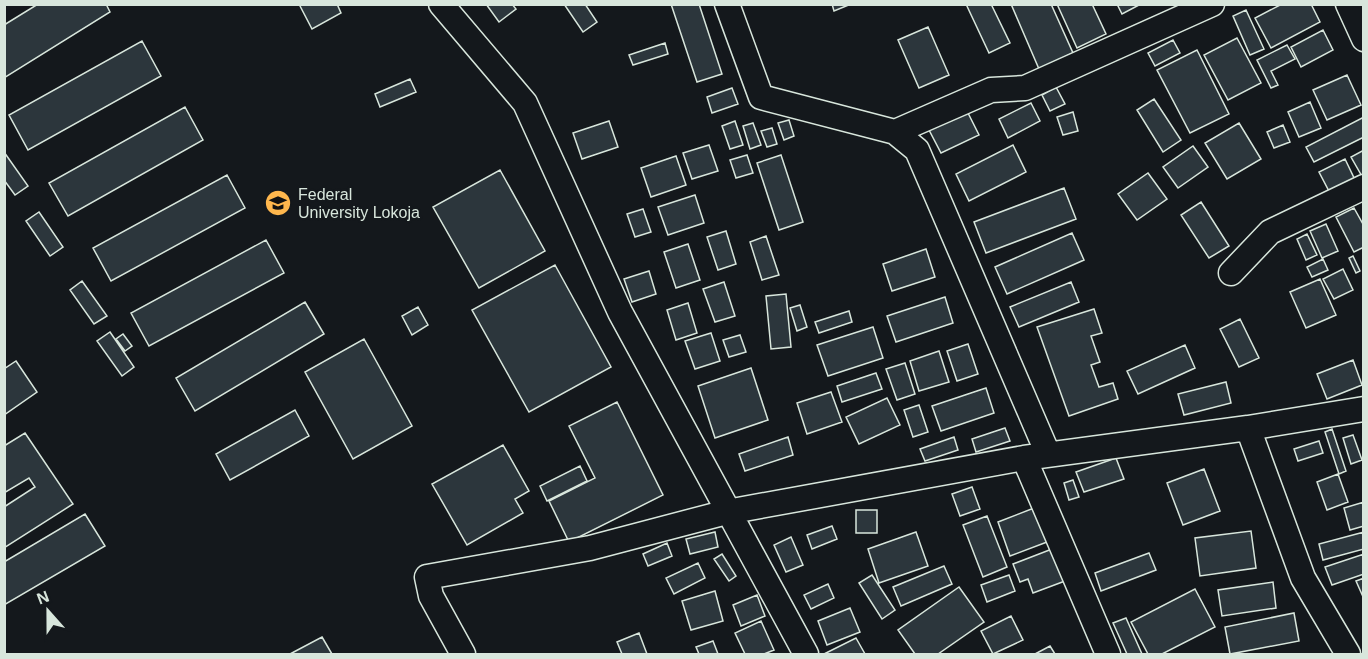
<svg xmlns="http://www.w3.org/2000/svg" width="1368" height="659" font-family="Helvetica,sans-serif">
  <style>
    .building { fill: #2c363c; stroke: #d8e6dc; stroke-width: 1.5 }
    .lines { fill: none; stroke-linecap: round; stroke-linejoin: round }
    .minor-casing { stroke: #d8e6dc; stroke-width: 27 }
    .minor { stroke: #14181c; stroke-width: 24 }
    .labels { text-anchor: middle; stroke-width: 4.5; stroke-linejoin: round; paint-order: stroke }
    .poi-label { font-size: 16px; fill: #d8e6dc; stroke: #14181c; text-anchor: start }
  </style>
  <rect width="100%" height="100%" fill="#14181c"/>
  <path class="building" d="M38,4H106L110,12L4,78V25Z
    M299,4H337L341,13L312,29Z
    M486,4H512L516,9L499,22Z
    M564,4H585L597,22L583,32Z
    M671,4H699L722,74L697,82Z
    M832,4H851L834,11Z
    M966,4H991L1010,43L989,53Z
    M1011,4H1051L1073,53L1039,69Z
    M1057,4H1092L1106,34L1077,48Z
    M1117,4H1139V5L1122,14Z
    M1282,4H1311L1320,22L1271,48L1255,18Z
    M1246,10L1264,49L1250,55L1233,16Z
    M928,27L949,75L919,88L898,40Z
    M1323,30L1333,50L1301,67L1291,47Z
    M1237,38L1261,83L1228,100L1204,55Z
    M1173,40L1180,53L1155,66L1148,53Z
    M142,41L161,76L28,150L9,115Z
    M665,43L668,54L633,65L629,55Z
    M1287,45L1295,59L1271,71L1278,85L1271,88L1257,60Z
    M1197,50L1229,114L1190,133L1157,70Z
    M1347,75L1361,105L1327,120L1313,90Z
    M410,79L416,92L380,107L375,94Z
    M1056,87L1065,104L1050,111L1042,95Z
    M732,88L738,104L712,113L707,97Z
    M1154,99L1181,140L1163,152L1137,110Z
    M1310,102L1321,128L1299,137L1288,112Z
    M1031,103L1040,121L1008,138L999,119Z
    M185,107L203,140L68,216L49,183Z
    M966,109L979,135L941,153L928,128Z
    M1073,112L1078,131L1063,135L1057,117Z
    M1364,117V137L1314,162L1306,147Z
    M789,120L794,136L784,140L778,123Z
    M609,121L618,147L582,159L573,133Z
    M735,121L743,145L730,149L722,126Z
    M753,123L761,145L750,149L743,126Z
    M1239,123L1261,159L1227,179L1205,143Z
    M1283,125L1290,142L1274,148L1267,132Z
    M772,128L777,144L767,147L761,131Z
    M709,145L718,171L692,179L683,153Z
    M1013,145L1026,172L969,201L956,174Z
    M1193,146L1208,167L1178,188L1163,167Z
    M1364,150V178H1363L1351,157Z
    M4,152L28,186L15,195L4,180Z
    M747,155L753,173L736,178L730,160Z
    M781,155L803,222L779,230L757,163Z
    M676,156L686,185L651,197L641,168Z
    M1345,159L1356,182L1331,195L1319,172Z
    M500,170L545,251L479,288L433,207Z
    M1148,173L1167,199L1137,220L1118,194Z
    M227,175L245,208L111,281L93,248Z
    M1064,188L1076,219L986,253L974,222Z
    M695,195L704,223L668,235L658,207Z
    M1201,202L1229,246L1209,258L1181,215Z
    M1354,208L1364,226V247L1354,252L1336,217Z
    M643,209L651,232L635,237L627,214Z
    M39,212L63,247L50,256L26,221Z
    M1326,224L1338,251L1322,258L1310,231Z
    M726,231L736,264L718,270L707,237Z
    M1072,233L1084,260L1007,294L995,267Z
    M1307,234L1317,255L1306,260L1297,239Z
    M766,236L779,275L762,280L750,242Z
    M266,240L284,273L149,346L131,313Z
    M688,244L700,280L676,288L664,252Z
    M926,249L935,277L892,291L883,264Z
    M1353,256L1360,271L1356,273L1349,258Z
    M1323,259L1328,270L1312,277L1307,267Z
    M555,265L611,367L529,412L472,310Z
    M1343,269L1353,290L1334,299L1323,279Z
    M649,271L656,294L632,302L624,279Z
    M1320,279L1336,315L1306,328L1290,292Z
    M82,281L107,316L94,324L70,290Z
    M724,282L735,316L715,322L703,289Z
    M1071,282L1079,302L1019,327L1010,307Z
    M786,294L791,347L771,349L766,296Z
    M945,297L953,323L896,342L887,316Z
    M305,302L324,334L195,411L176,378Z
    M688,303L697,333L676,340L667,310Z
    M800,305L807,327L797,331L790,308Z
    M418,307L428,325L412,335L402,316Z
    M1094,309L1102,333L1091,336L1100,362L1091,365L1099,387L1113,383L1118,399L1069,416L1037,327Z
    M849,311L852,322L819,333L815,322Z
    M1240,319L1259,358L1239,367L1220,329Z
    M873,327L883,358L828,376L817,345Z
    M110,332L134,367L122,376L97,341Z
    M711,333L720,361L695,369L685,341Z
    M123,334L132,346L125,351L116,339Z
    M740,335L746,352L729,357L723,340Z
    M364,339L412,426L353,459L305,372Z
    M968,344L978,374L957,381L947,351Z
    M1185,345L1195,368L1138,394L1127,371Z
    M939,351L949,382L919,391L910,361Z
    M1353,360L1362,385L1327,399L1317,374Z
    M16,361L37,392L4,415V369Z
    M905,363L915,394L897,400L886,369Z
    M751,368L768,420L715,438L698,386Z
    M876,373L882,389L842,402L837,386Z
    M1226,382L1231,403L1184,415L1178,394Z
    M986,388L994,413L941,431L932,406Z
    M831,392L842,422L807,434L797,403Z
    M887,398L900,425L859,444L846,417Z
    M617,402L663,495L569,542L549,501L595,478L569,426Z
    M919,405L928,432L913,437L904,410Z
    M295,410L309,436L230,480L216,454Z
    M1005,428L1010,441L976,452L972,439Z
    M1332,429L1346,471L1339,474L1325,432Z
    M25,433L73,504L4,548V507L35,487L29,478L4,493V446Z
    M1353,435L1362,460L1351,464L1343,438Z
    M788,437L793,455L745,471L739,454Z
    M954,437L958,450L925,461L920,449Z
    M1319,441L1323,453L1298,461L1294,449Z
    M503,445L529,491L515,499L523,513L467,545L432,484Z
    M1116,458L1124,479L1084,492L1076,472Z
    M580,466L587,481L547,501L540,486Z
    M1204,469L1220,511L1183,525L1167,483Z
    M1338,474L1348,502L1327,510L1317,482Z
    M1073,480L1079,497L1069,500L1064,483Z
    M972,487L980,509L960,516L952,494Z
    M1364,502V526L1350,530L1344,508Z
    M1034,508L1047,542L1010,556L998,522Z
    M856,510H877V533H856Z
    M85,514L105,546L4,605V562Z
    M987,516L1007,567L983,577L963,525Z
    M832,526L837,539L812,549L807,535Z
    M1251,531L1256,568L1200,576L1195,538Z
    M715,532L718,547L690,554L686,539Z
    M916,532L928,566L879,583L868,549Z
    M1364,532V549L1323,560L1319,544Z
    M791,537L803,565L786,572L774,545Z
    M667,543L672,556L648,566L643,554Z
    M1052,549L1065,581L1033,593L1028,579L1020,582L1013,564Z
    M1149,553L1156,570L1101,591L1095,573Z
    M722,554L736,576L729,581L714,559Z
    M1364,554V574L1332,585L1325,567Z
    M698,563L705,578L674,594L666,578Z
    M944,566L952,584L901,606L893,587Z
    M872,575L895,610L882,619L859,583Z
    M1009,575L1015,591L987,602L981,585Z
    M1364,578V599L1356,581Z
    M1273,582L1276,608L1222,616L1218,590Z
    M828,584L834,598L811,609L804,595Z
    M959,587L984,622L938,654H915L898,630Z
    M1195,589L1215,627L1162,654H1148L1131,622Z
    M715,591L723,621L691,630L682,601Z
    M757,595L765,616L741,626L733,605Z
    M850,608L860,632L827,645L818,621Z
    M1294,613L1299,641L1230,654L1225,627Z
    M1011,616L1023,640L993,654L981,631Z
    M1126,618L1142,654H1127L1113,623Z
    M761,621L774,650L764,654H745L735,633Z
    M639,633L647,654H622L617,642Z
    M322,637L332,654H290Z
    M856,638L865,654H824Z
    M713,641L718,654H699L696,647Z
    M1050,646L1055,654H1035Z"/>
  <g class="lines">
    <g class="minor-casing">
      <path id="minor" d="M441,4L525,103L620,312L806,654
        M727,4L761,97L895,132L917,150L1048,454
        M1348,4L1364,39
        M895,132L991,90L1025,88L1212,4
        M1231,273L1270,232L1364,187
        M1248,428L1303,578L1348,654
        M1024,458L1108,654
        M463,654L431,596L427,577L590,548L727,512L1024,458L1248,428L1364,409"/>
    </g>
    <use href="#minor" class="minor"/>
  </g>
  <defs>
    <g id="university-disc" transform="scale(1.35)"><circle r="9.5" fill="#ffb74d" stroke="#14181c"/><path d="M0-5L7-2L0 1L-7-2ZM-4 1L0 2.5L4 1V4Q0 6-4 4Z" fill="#111"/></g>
  </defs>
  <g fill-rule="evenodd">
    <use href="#university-disc" x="278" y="203"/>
  </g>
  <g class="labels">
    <g class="poi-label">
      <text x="298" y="200">Federal<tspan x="298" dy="18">University Lokoja</tspan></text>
    </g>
  </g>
  <rect width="1368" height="659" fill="none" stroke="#d8e6dc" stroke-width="12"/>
  <g transform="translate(48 611) rotate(339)" stroke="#14181c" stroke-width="4.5" paint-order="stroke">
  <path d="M0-4.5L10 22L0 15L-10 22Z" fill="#d8e6dc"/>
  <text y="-9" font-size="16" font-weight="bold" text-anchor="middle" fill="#d8e6dc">N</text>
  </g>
</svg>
